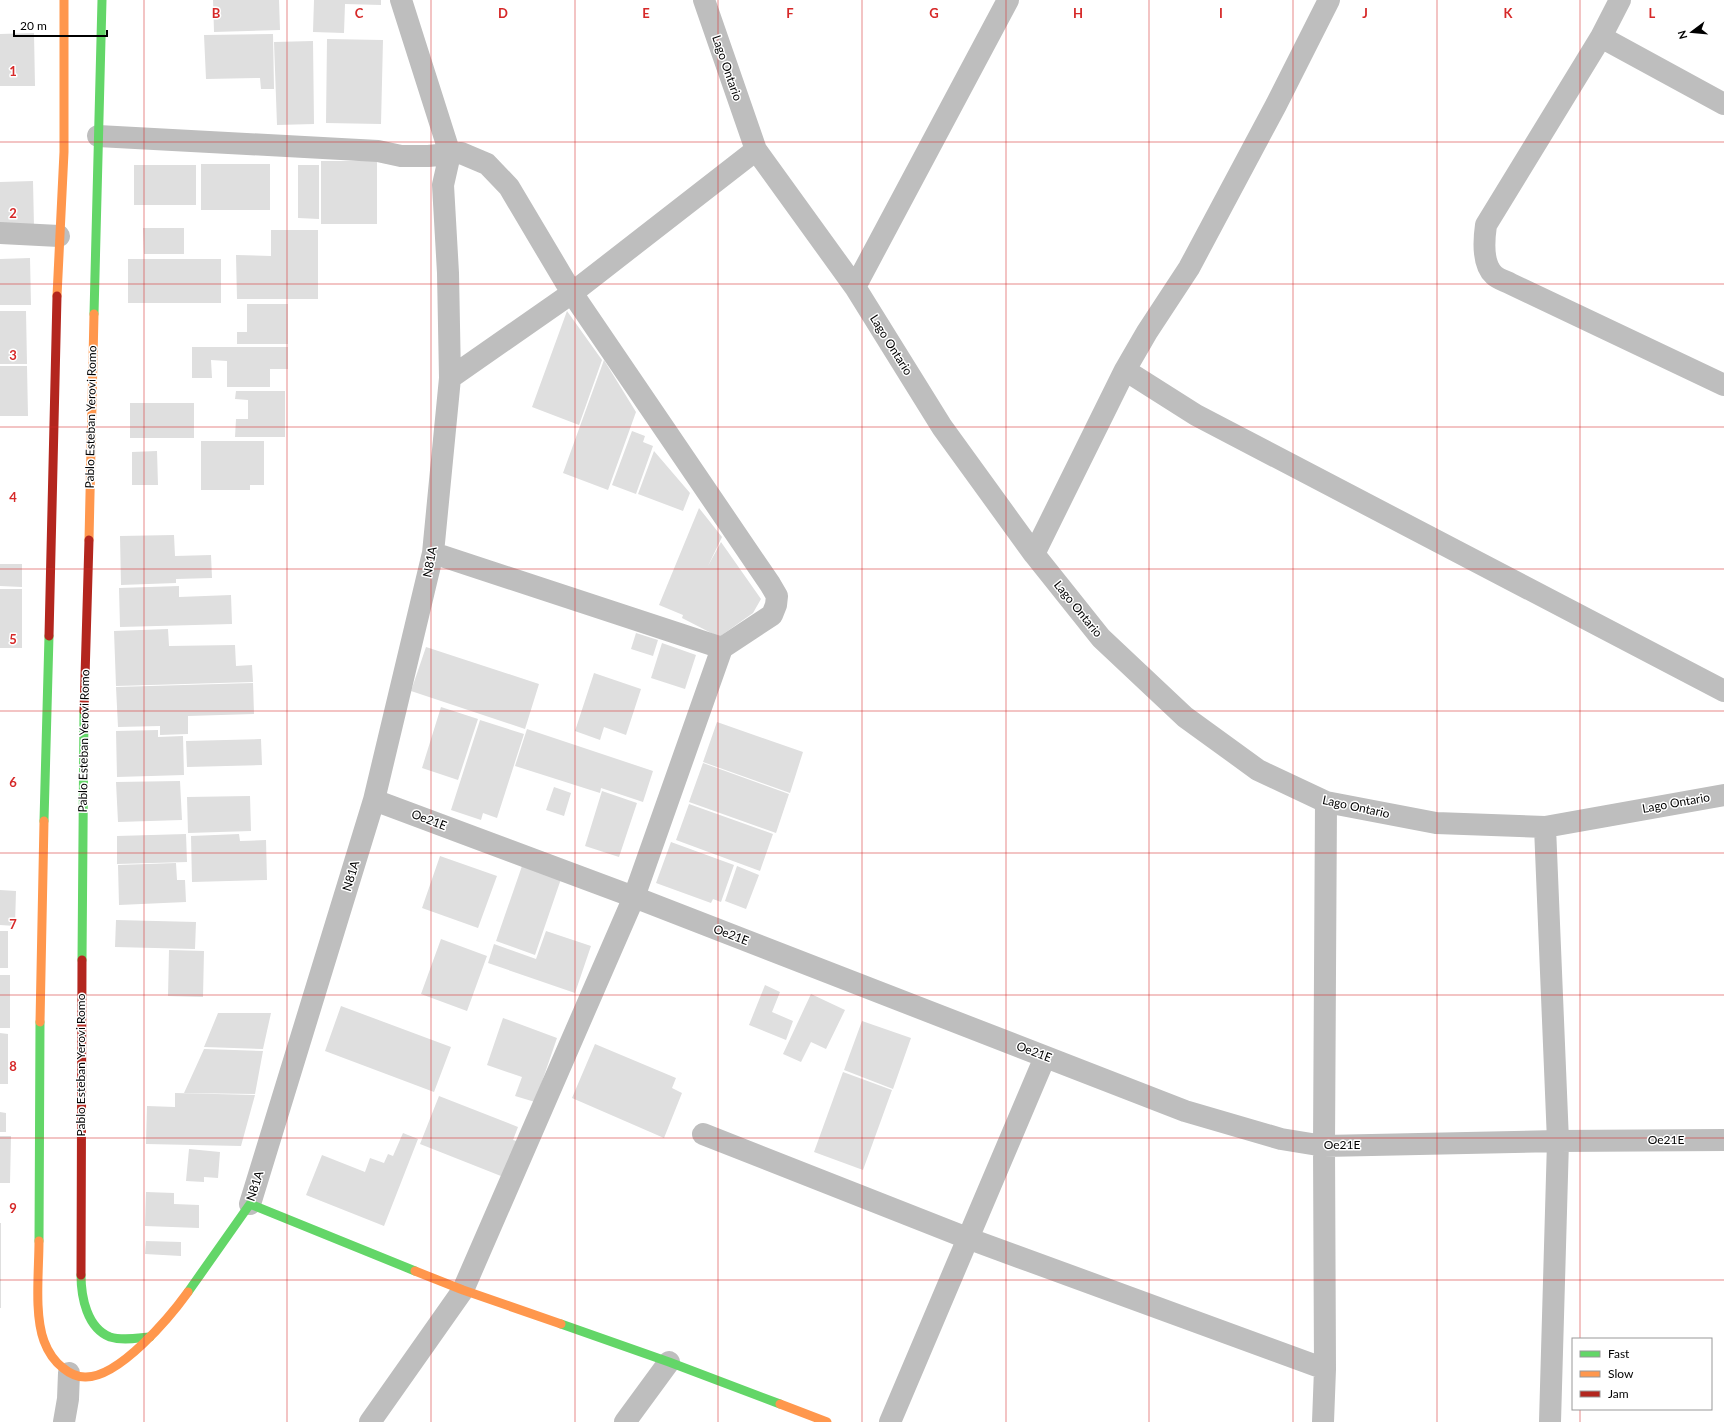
<svg xmlns="http://www.w3.org/2000/svg" width="1724" height="1422" font-family="Lato,sans-serif">
  <style>
    .building { fill: #dfdfdf }
    .lines { fill: none; stroke-linecap: round; stroke-linejoin: round }
    .street { stroke: #bebebe; stroke-width: 22 }
    .fast { stroke: #63d668; stroke-width: 9 }
    .slow { stroke: #ff974d; stroke-width: 9 }
    .jam { stroke: #b3261e; stroke-width: 9 }
    .grid { fill: none; stroke: #d62828; stroke-width: 1; stroke-opacity: 0.55 }
    .labels { text-anchor: middle; stroke-width: 3; stroke-linejoin: round; paint-order: stroke }
    .street-label { font-size: 12px; fill: #000; stroke: #fff }
    .grid-label { font-size: 13px; text-anchor: middle; font-weight: bold; fill: #d62828; stroke: #fff; stroke-width: 3; stroke-linejoin: round; paint-order: stroke }
  </style>
  <rect width="100%" height="100%" fill="#fff"/>
  <path class="building" d="M213,0H279L280,30L214,32Z
    M314,0H381V5L345,4L344,33L313,32Z
    M34,33L35,86H0V34Z
    M273,34L274,89H261L260,78L206,79L204,35Z
    M327,39L383,40L381,124L326,123Z
    M313,41L314,124L277,125L274,42Z
    M321,161H377V224H321Z
    M201,164H270V210H201Z
    M134,165H196V205H134Z
    M298,165H319V219L298,218Z
    M33,181L34,227L0,228V182Z
    M143,228H184V254H144Z
    M271,230H318V299H237L236,255L271,256Z
    M30,258L31,305H0V259Z
    M128,259H221V303H128Z
    M247,304H288V344H237V332H247Z
    M0,311H26L27,364H0Z
    M567,311L602,360L579,425L532,407Z
    M192,347H288V369H270V387H227V361L211,360L212,378H192Z
    M604,360L636,412L608,490L563,473Z
    M0,366H27L28,416H0Z
    M236,391H285V437H235L236,419H248V400L235,399Z
    M130,403H194V438H130Z
    M632,431L645,436L643,442L653,446L636,494L612,485Z
    M201,441H264V485H250V490H201Z
    M157,451L158,485H132V452Z
    M654,451L690,493L683,511L638,494Z
    M699,508L722,537L708,566L721,542L761,599L753,613L719,637L682,618L683,615L659,605Z
    M174,535L175,556L211,555L212,578L176,579V583L121,585L120,536Z
    M0,564H22V587L0,586Z
    M179,586V597L231,595L232,624L120,627L119,588Z
    M0,589H22V648H0Z
    M168,629L169,646L235,645L236,666L252,665L253,682L116,686L114,631Z
    M636,633L658,640L653,656L631,649Z
    M662,643L696,655L685,689L651,678Z
    M426,647L539,684L525,729L411,691Z
    M594,673L641,689L626,735L604,727L600,740L575,731Z
    M253,683L254,714L188,716V734L160,735V726L118,727L116,687Z
    M441,707L478,719L458,780L422,768Z
    M480,720L524,734L497,818L483,813L481,820L451,810Z
    M717,722L803,752L790,793L703,762Z
    M527,729L653,771L643,802L601,788L600,793L515,766Z
    M158,730V737L183,736L184,775L117,777L116,731Z
    M261,739L262,765L187,767L186,741Z
    M703,763L789,794L776,833L689,802Z
    M180,781L182,820L118,822L116,782Z
    M554,787L571,793L564,816L546,810Z
    M602,791L637,803L619,857L585,846Z
    M250,796L251,831L188,833L187,797Z
    M689,804L773,834L760,871L676,840Z
    M186,834L187,862L117,864V836Z
    M239,834L240,841L266,840L267,880L192,882L191,836Z
    M671,842L734,865L721,902L713,899L711,903L656,883Z
    M440,856L497,876L478,928L422,908Z
    M176,863L177,880H185L186,902L119,905L118,865Z
    M522,866L561,879L535,955L496,941Z
    M737,866L759,875L746,909L725,901Z
    M0,890L16,891L15,926L0,925Z
    M116,920L196,922L195,949L115,947Z
    M0,931H8V968H0Z
    M546,931L591,946L575,993L488,963L494,944L536,959Z
    M441,939L487,956L467,1011L421,994Z
    M169,950L204,951L203,997L168,996Z
    M0,975H10V1028H0Z
    M765,985L780,992L772,1012L793,1021L786,1040L749,1025Z
    M811,994L845,1010L826,1049L811,1042L801,1062L783,1054Z
    M341,1006L451,1047L434,1092L325,1051Z
    M218,1013H271L263,1049L204,1047Z
    M503,1018L557,1038L535,1102L515,1096L522,1077L487,1065Z
    M862,1021L911,1038L893,1089L844,1070Z
    M0,1033L8,1034V1084H0Z
    M595,1044L676,1078L672,1088L682,1093L664,1138L572,1098Z
    M204,1049L263,1051L255,1094L184,1093Z
    M843,1072L892,1090L863,1170L814,1152Z
    M175,1093L255,1095L241,1146L146,1144L147,1106L175,1107Z
    M439,1096L518,1127L513,1140L520,1142L506,1178L420,1144Z
    M0,1112L6,1113V1132H0Z
    M403,1133L418,1139L384,1226L306,1195L322,1155L365,1172L370,1158L384,1163L388,1154L393,1156Z
    M0,1136H11L10,1183H0Z
    M189,1149L220,1152L218,1178L204,1177V1182L186,1181Z
    M146,1192L174,1193V1204L199,1205V1228L145,1226Z
    M0,1223H1V1308H0Z
    M146,1241L181,1242V1256L145,1254Z"/>
  <g class="lines">
    <path class="street" d="M704,0L756,150L855,287L942,427L1034,554L1101,638L1185,717L1258,770L1326,802L1436,823L1545,827L1724,795
      M1620,0L1601,37L1486,225C1484,239 1482,264 1494,275C1498,279 1505,281 1511,284L1724,385
      M1601,37L1724,104
      M98,136L378,151L401,156H428L461,153L487,164L509,187L572,293L770,584L777,596L776,605L772,615L722,648L433,553
      M0,233L59,236
      M855,287L1008,0
      M1125,370L1196,415L1724,691
      M450,378L572,293L756,150
      M1034,554L1125,370L1147,332L1189,268L1276,105L1329,0
      M374,800L634,897L1185,1111L1281,1139L1324,1146L1558,1141L1724,1140
      M1545,827L1558,1141L1550,1422
      M703,1134L967,1238L1325,1369
      M250,1204L374,800L433,553L450,378L448,273L443,185L450,154L401,0
      M64,1422L68,1399L69,1373
      M370,1422L463,1290L634,897L722,648
      M625,1422L669,1362
      M890,1422L1045,1057
      M1323,1422L1325,1369L1324,1146L1326,802"/>
    <path class="fast" d="M94,314L102,0
      M44,821L49,636
      M82,960L84,711
      M39,1241L40,1022
      M81,1275C81,1297 87,1328 110,1337C123,1341 137,1338 150,1337
      M188,1292L250,1204L415,1271
      M561,1324L669,1362L780,1404"/>
    <path class="slow" d="M57,296L64,152V0
      M89,540L94,314
      M40,1022L44,821
      M39,1241C39,1271 34,1314 44,1341C48,1352 54,1361 63,1368C69,1373 77,1377 85,1377C119,1378 170,1317 188,1292
      M415,1271L463,1290L561,1324
      M780,1404L827,1422"/>
    <path class="jam" d="M49,636L57,296
      M84,711L89,540
      M81,1275L82,960"/>
  </g>
  <path class="grid" d="M144,0V1422M287,0V1422M431,0V1422M575,0V1422M718,0V1422M862,0V1422M1006,0V1422M1149,0V1422M1293,0V1422M1437,0V1422M1580,0V1339M0,142H1724M0,284H1724M0,427H1724M0,569H1724M0,711H1724M0,853H1724M0,995H1724M0,1138H1724M0,1280H1724M1580,1409V1422"/>
  <g class="labels">
    <g class="street-label">
      <text transform="translate(727 68) rotate(71)" y="4">Lago Ontario</text>
      <text transform="translate(891 345) rotate(58)" y="4">Lago Ontario</text>
      <text transform="translate(91 417) rotate(-89)" y="4">Pablo Esteban Yerovi Romo</text>
      <text transform="translate(430 562) rotate(-79)" y="4">N81A</text>
      <text transform="translate(1078 609) rotate(51)" y="4">Lago Ontario</text>
      <text transform="translate(84 741) rotate(-89)" y="4">Pablo Esteban Yerovi Romo</text>
      <text transform="translate(1676 803) rotate(-10)" y="4">Lago Ontario</text>
      <text transform="translate(1356 807) rotate(12)" y="4">Lago Ontario</text>
      <text transform="translate(429 820) rotate(21)" y="4">Oe21E</text>
      <text transform="translate(351 876) rotate(-73)" y="4">N81A</text>
      <text transform="translate(731 935) rotate(21)" y="4">Oe21E</text>
      <text transform="translate(1034 1052) rotate(21)" y="4">Oe21E</text>
      <text transform="translate(81 1065) rotate(-90)" y="4">Pablo Esteban Yerovi Romo</text>
      <text x="1666" y="1144">Oe21E</text>
      <text x="1342" y="1149">Oe21E</text>
      <text transform="translate(255 1186) rotate(-72)" y="4">N81A</text>
    </g>
  </g>
  <g class="grid-label">
    <text x="216" y="18">B</text>
    <text x="359" y="18">C</text>
    <text x="503" y="18">D</text>
    <text x="646" y="18">E</text>
    <text x="790" y="18">F</text>
    <text x="934" y="18">G</text>
    <text x="1078" y="18">H</text>
    <text x="1221" y="18">I</text>
    <text x="1365" y="18">J</text>
    <text x="1508" y="18">K</text>
    <text x="1652" y="18">L</text>
    <text x="13" y="76">1</text>
    <text x="13" y="218">2</text>
    <text x="13" y="360">3</text>
    <text x="13" y="502">4</text>
    <text x="13" y="644">5</text>
    <text x="13" y="787">6</text>
    <text x="13" y="929">7</text>
    <text x="13" y="1071">8</text>
    <text x="13" y="1213">9</text>
  </g>
  <rect x="1572" y="1338" width="140" height="72" fill="#ffffff" stroke="#999999"/>
  <rect x="1580" y="1351" width="20" height="6" fill="#63d668" stroke="#999999"/>
  <text x="1608" y="1358" font-size="12" fill="#000000">Fast</text>
  <rect x="1580" y="1371" width="20" height="6" fill="#ff974d" stroke="#999999"/>
  <text x="1608" y="1378" font-size="12" fill="#000000">Slow</text>
  <rect x="1580" y="1391" width="20" height="6" fill="#b3261e" stroke="#999999"/>
  <text x="1608" y="1398" font-size="12" fill="#000000">Jam</text>
  <g transform="translate(1692 32) rotate(254)" stroke="#ffffff" stroke-width="3" paint-order="stroke">
  <path d="M0-3L7 15L0 10L-7 15Z" fill="#000000"/>
  <text y="-6" font-size="11" font-weight="bold" text-anchor="middle" fill="#000000">N</text>
  </g>
  <path d="M14 30v6h93v-6" fill="none" stroke="#000000" stroke-width="2"/>
  <text x="20" y="30" font-size="12" fill="#000000" stroke="#ffffff" stroke-width="3" paint-order="stroke">20 m</text>
</svg>
